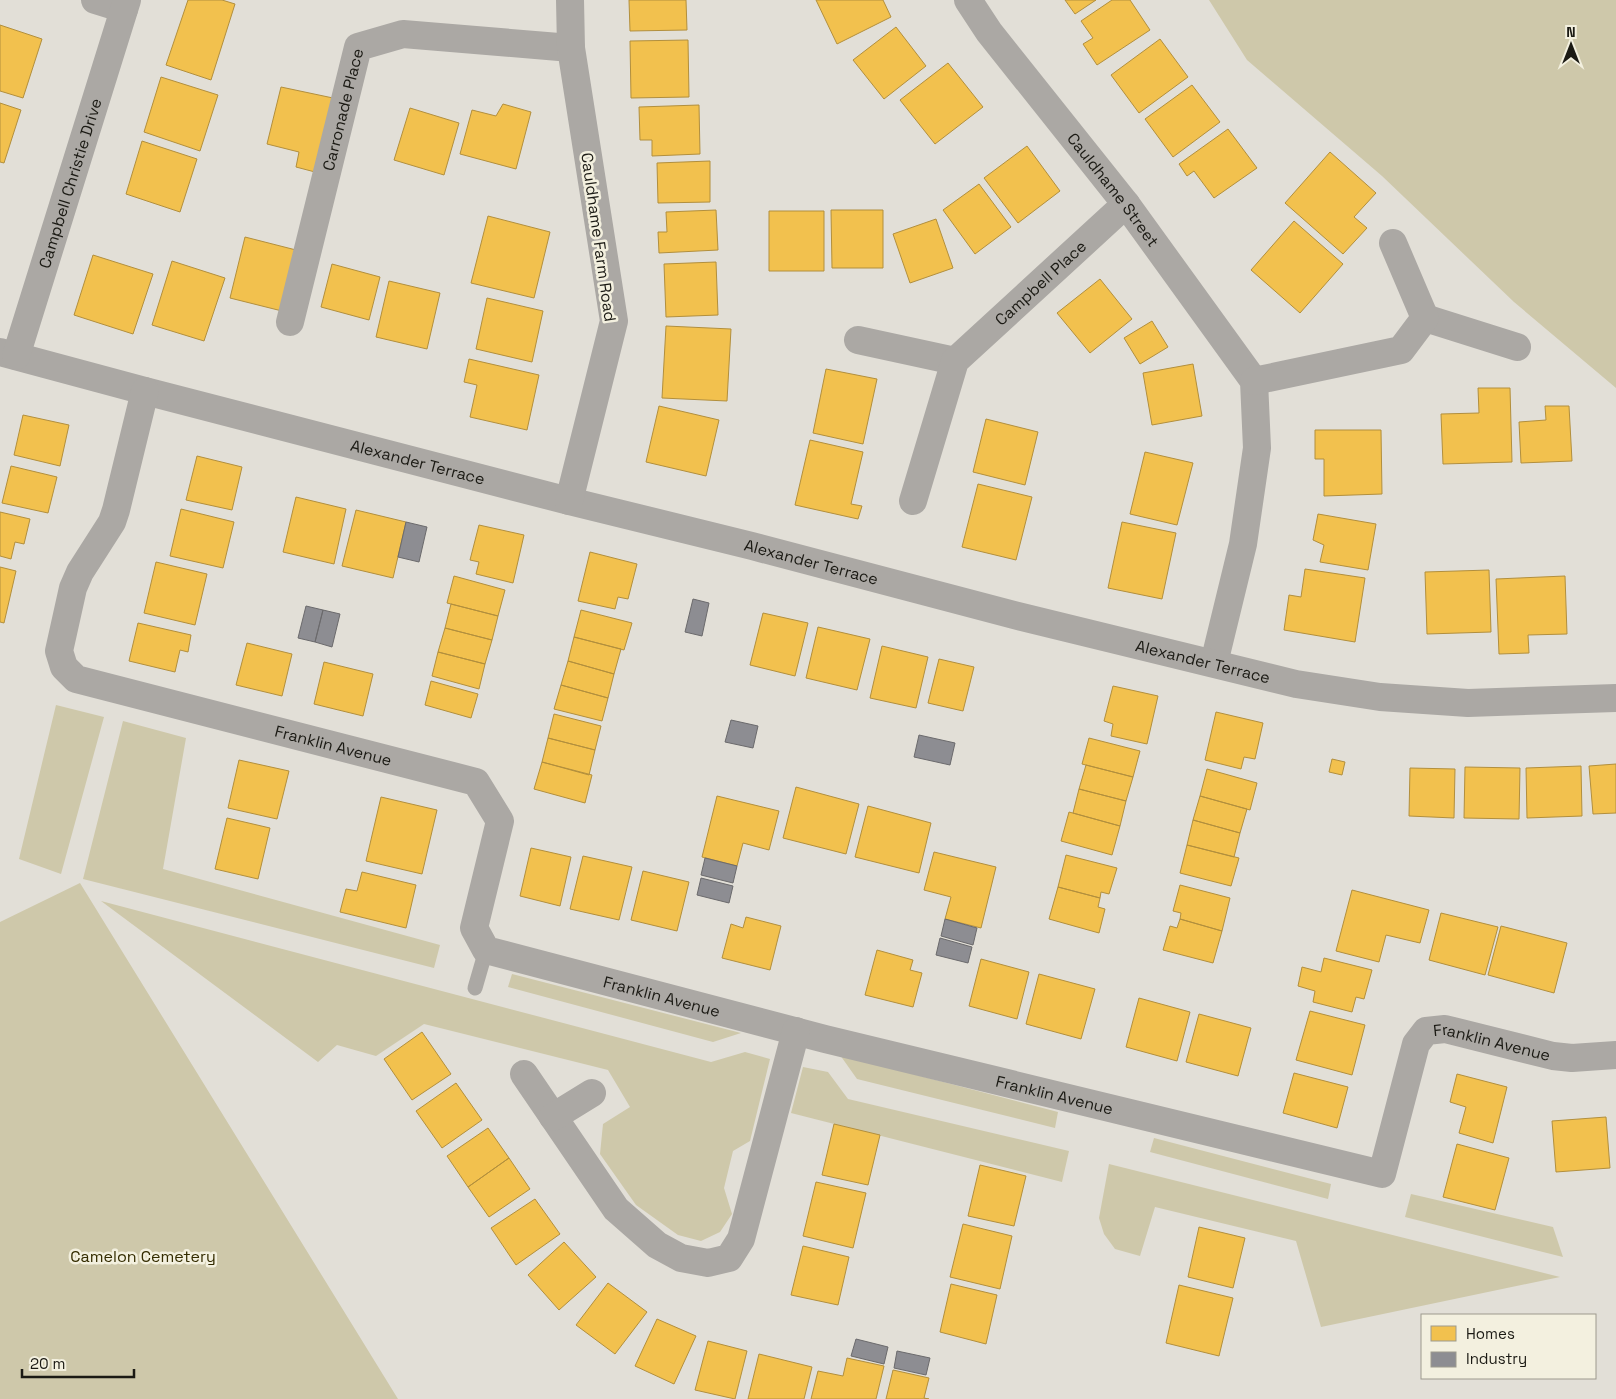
<svg xmlns="http://www.w3.org/2000/svg" width="1616" height="1399" font-family="'Space Grotesk',sans-serif">
  <style>
    .green { fill: #cec8aa }
    .homes { fill: #f2c14e; stroke: #b28f3d }
    .industry { fill: #8d8d92; stroke: #6b6a6c }
    .lines { fill: none; stroke-linecap: round; stroke-linejoin: round }
    .service { stroke: #aba8a4; stroke-width: 15 }
    .minor { stroke: #aba8a4; stroke-width: 28 }
    .labels { text-anchor: middle; stroke-width: 5; stroke-linejoin: round; paint-order: stroke }
    .street-label { font-size: 16px; fill: #1b1a14; stroke: #f3f0df }
    .park-label { font-size: 16px; fill: #342c01; stroke: #f3f0df }
  </style>
  <rect width="100%" height="100%" fill="#e2dfd7"/>
  <path class="green" d="M1209,0H1616V388L1514,302L1382,176L1247,60Z
    M56,705L104,717L61,874L19,859Z
    M123,721L186,738L163,869L440,945L434,968L83,879Z
    M80,883L398,1399H0V922Z
    M101,901L711,1062L745,1052L770,1059L750,1141L733,1151L724,1188L732,1214L720,1232L701,1241L678,1235L636,1205L600,1154L603,1124L630,1107L608,1070L424,1024L376,1056L337,1045L318,1062Z
    M512,974L741,1033L713,1042L508,987Z
    M840,1055L1058,1112L1055,1128L857,1079Z
    M803,1067L828,1072L848,1099L1069,1151L1062,1182L791,1113Z
    M1154,1138L1331,1184L1328,1199L1150,1152Z
    M1109,1164L1560,1277L1321,1327L1296,1241L1155,1207L1140,1256L1115,1249L1104,1234L1099,1218Z
    M1411,1194L1553,1227L1563,1257L1405,1217Z"/>
  <path class="homes" d="M188,0H222L235,4L211,80L166,65Z
    M629,0H686L687,30L630,31Z
    M816,0H883L891,17L837,44Z
    M1065,0H1096L1075,14Z
    M1112,0H1130L1150,30L1097,65L1083,44L1093,38L1081,21Z
    M0,25L42,39L23,98L0,91Z
    M896,27L926,66L884,99L853,60Z
    M1160,39L1188,77L1139,113L1111,75Z
    M688,40L689,97L631,98L630,41Z
    M948,63L983,107L935,144L900,100Z
    M161,77L218,95L200,151L144,132Z
    M1192,85L1220,122L1173,157L1145,119Z
    M281,87L333,98L315,172L296,167L299,152L267,144Z
    M0,103L21,110L4,163L0,162Z
    M503,104L531,112L516,169L460,154L472,110L496,116Z
    M699,105L700,154L652,156V140H640L639,107Z
    M410,108L459,123L444,175L394,160Z
    M1228,129L1257,168L1214,198L1194,171L1187,176L1179,164Z
    M142,141L197,159L180,212L126,194Z
    M1027,146L1060,191L1018,223L984,178Z
    M1330,152L1376,193L1354,217L1367,228L1343,254L1285,203Z
    M710,161V202L658,203L657,163Z
    M979,184L1011,227L975,254L943,210Z
    M716,210L718,250L659,253L658,232H667L666,212Z
    M831,210H883V268H832Z
    M769,211H824V271H769Z
    M488,216L550,232L534,298L471,283Z
    M936,219L953,268L910,283L893,234Z
    M1294,221L1343,264L1300,313L1251,270Z
    M245,237L296,250L282,311L230,298Z
    M93,255L153,274L133,334L74,315Z
    M172,261L225,278L204,341L152,325Z
    M716,262L718,315L666,317L664,264Z
    M332,264L380,277L369,320L321,307Z
    M1100,279L1132,319L1090,353L1057,313Z
    M389,281L440,293L427,349L376,337Z
    M487,298L543,311L532,362L476,349Z
    M1152,321L1168,347L1140,364L1124,338Z
    M666,326L731,329L727,401L662,398Z
    M469,359L539,375L527,430L470,417L477,385L464,382Z
    M1193,364L1202,416L1152,425L1143,373Z
    M826,369L877,379L863,444L813,433Z
    M1478,388H1510L1512,462L1443,464L1441,414L1479,413Z
    M659,406L719,420L706,476L646,462Z
    M1545,406H1569L1572,461L1521,463L1519,422L1546,420Z
    M23,415L69,425L60,466L14,455Z
    M986,419L1038,432L1025,485L973,472Z
    M1315,430H1381L1382,494L1324,496V459H1315Z
    M810,440L863,452L851,504L862,506L858,519L795,505Z
    M1145,452L1193,463L1177,525L1130,514Z
    M197,456L242,467L232,510L186,500Z
    M11,466L57,477L48,513L2,503Z
    M978,484L1032,497L1016,560L962,547Z
    M296,497L346,509L334,564L283,552Z
    M181,509L234,522L223,568L170,556Z
    M356,510L406,522L393,578L342,566Z
    M0,512L30,519L24,544L15,542L11,559L0,556Z
    M1318,514L1376,524L1368,570L1320,562L1324,545L1313,540Z
    M1122,522L1176,533L1162,599L1108,588Z
    M479,525L524,535L513,583L476,574L479,562L470,560Z
    M590,552L637,564L628,599L618,597L615,609L578,601Z
    M156,562L207,574L195,625L144,613Z
    M0,567L16,571L4,623L0,622Z
    M1305,569L1365,578L1355,642L1284,630L1289,595L1301,597Z
    M1489,570L1491,632L1427,634L1425,572Z
    M454,576L505,590L498,616L447,603Z
    M1565,576L1567,634L1528,635L1529,653L1499,654L1496,579Z
    M451,604L498,616L492,640L445,628Z
    M581,610L632,623L624,650L574,637Z
    M763,613L808,623L795,676L750,665Z
    M138,623L191,635L188,652L180,650L175,672L129,661Z
    M818,627L870,639L857,690L806,678Z
    M445,628L492,640L485,664L438,652Z
    M574,637L621,649L614,674L568,661Z
    M247,643L292,654L282,696L236,685Z
    M882,646L928,657L916,708L870,698Z
    M438,652L485,664L479,689L432,676Z
    M939,659L974,667L963,711L928,703Z
    M568,661L614,674L608,698L561,685Z
    M324,662L373,674L363,716L314,704Z
    M431,681L478,694L471,718L425,705Z
    M561,685L608,698L602,721L554,709Z
    M1113,686L1158,696L1147,744L1111,736L1113,724L1104,721Z
    M1216,712L1263,723L1255,759L1244,757L1241,769L1205,760Z
    M554,714L601,726L595,750L548,738Z
    M548,738L595,750L589,775L542,762Z
    M1089,738L1140,751L1133,777L1082,764Z
    M1332,759L1345,762L1342,775L1329,772Z
    M239,760L289,771L277,819L228,808Z
    M542,762L592,775L585,803L534,789Z
    M1616,764V813L1593,814L1589,766Z
    M1086,765L1133,777L1126,801L1079,789Z
    M1581,766L1582,816L1527,818L1526,768Z
    M1465,767L1520,768L1519,819L1464,818Z
    M1410,768L1455,769L1454,818L1409,816Z
    M1207,769L1257,783L1250,810L1200,796Z
    M796,787L859,804L846,854L783,838Z
    M1079,789L1126,801L1120,826L1073,813Z
    M717,796L779,811L769,850L743,843L737,866L702,857Z
    M1200,796L1247,809L1240,833L1193,820Z
    M381,797L437,810L422,874L366,861Z
    M868,806L931,823L919,873L855,857Z
    M1069,812L1120,826L1112,855L1061,841Z
    M227,818L270,828L258,879L215,869Z
    M1193,820L1240,833L1234,857L1187,845Z
    M1187,845L1239,858L1231,886L1180,873Z
    M531,848L571,857L560,906L520,896Z
    M934,852L996,867L981,928L945,919L951,897L924,890Z
    M1066,855L1117,868L1109,894L1101,892L1100,898L1058,887Z
    M583,856L632,867L619,920L570,909Z
    M643,871L689,882L677,931L631,920Z
    M362,872L416,885L406,928L340,912L346,889L357,891Z
    M1180,885L1230,898L1222,931L1180,919L1181,913L1173,911Z
    M1058,887L1100,898L1098,907L1105,909L1099,933L1049,919Z
    M1352,890L1429,910L1420,943L1386,935L1379,962L1336,951Z
    M1441,913L1498,927L1485,975L1429,960Z
    M746,917L781,926L770,970L722,958L731,924L743,928Z
    M1180,919L1222,931L1213,963L1163,950L1170,926L1177,928Z
    M1501,926L1567,943L1554,993L1488,975Z
    M877,950L913,960L910,970L922,973L913,1007L865,995Z
    M1324,958L1372,970L1364,999L1356,997L1352,1012L1313,1002L1315,991L1298,986L1302,967L1321,972Z
    M981,959L1029,972L1017,1019L969,1006Z
    M1039,974L1095,989L1081,1039L1026,1024Z
    M1139,998L1190,1012L1177,1061L1126,1047Z
    M1310,1011L1365,1025L1352,1075L1296,1060Z
    M1199,1014L1251,1028L1238,1076L1186,1062Z
    M422,1032L451,1074L412,1100L384,1059Z
    M1294,1073L1348,1087L1337,1128L1283,1113Z
    M1457,1074L1507,1087L1493,1143L1459,1133L1466,1107L1450,1102Z
    M456,1083L482,1120L442,1148L416,1111Z
    M1606,1117L1610,1168L1556,1172L1552,1121Z
    M834,1124L880,1135L868,1185L822,1175Z
    M488,1128L509,1158L468,1187L447,1156Z
    M1457,1144L1509,1158L1495,1210L1443,1197Z
    M509,1158L530,1189L489,1217L468,1187Z
    M980,1165L1026,1176L1014,1226L968,1216Z
    M816,1182L866,1193L853,1248L803,1236Z
    M535,1199L560,1234L516,1265L491,1228Z
    M963,1224L1012,1236L1000,1289L950,1277Z
    M1199,1227L1245,1238L1233,1288L1188,1277Z
    M564,1242L596,1277L559,1310L528,1275Z
    M803,1246L849,1257L838,1305L791,1295Z
    M608,1283L647,1312L615,1354L576,1325Z
    M951,1284L997,1295L986,1344L940,1332Z
    M1179,1285L1233,1298L1219,1356L1166,1343Z
    M657,1319L696,1336L674,1384L635,1366Z
    M708,1341L747,1351L735,1399L695,1390Z
    M759,1354L812,1367L804,1399H748Z
    M847,1358L884,1366L876,1399H811L818,1371L843,1376Z
    M893,1370L929,1378L924,1398L929,1399H886Z"/>
  <path class="industry" d="M406,522L427,527L419,562L398,557Z
    M693,599L709,603L702,636L685,632Z
    M306,606L323,610L315,642L298,638Z
    M323,610L340,614L332,647L315,642Z
    M731,720L758,726L753,748L725,742Z
    M919,735L955,743L950,765L914,757Z
    M705,858L737,866L733,883L701,875Z
    M701,878L733,886L729,903L697,895Z
    M945,919L977,928L973,945L941,936Z
    M940,938L972,947L968,963L936,955Z
    M856,1339L888,1347L884,1364L851,1356Z
    M897,1351L930,1358L926,1375L894,1368Z"/>
  <g class="lines">
    <path class="service" d="M475,988L486,950"/>
    <g class="minor">
      <path d="M95,0L124,9"/>
      <path id="s1" d="M968,0L989,32L1126,204L1254,381L1257,448L1243,544L1214,663"/>
      <path d="M1425,318L1517,347"/>
      <path id="s2" d="M290,322L358,47L403,34L571,48"/>
      <path d="M858,340L955,361"/>
      <path id="s3" d="M0,352L145,391L569,501L752,546L1014,615L1296,684L1380,697L1468,703L1616,698"/>
      <path id="s4" d="M16,356L127,0"/>
      <path d="M1254,381L1401,350L1425,318L1393,243"/>
      <path id="s5" d="M145,391L116,510L112,522L80,572L73,588L59,651L64,667L76,679L476,782L500,821L474,928L486,950L825,1039L1382,1174L1416,1044L1426,1031L1445,1029L1553,1056L1572,1058L1616,1055"/>
      <path d="M569,501L614,321L571,48L570,0"/>
      <path id="s6" d="M913,501L955,361L1126,204"/>
      <path d="M524,1074L616,1209L657,1245L681,1258L708,1263L729,1258L741,1239L796,1031"/>
      <path d="M553,1117L592,1093"/>
    </g>
  </g>
  <g class="labels">
    <g class="street-label">
      <text dy="6" stroke="none"><textPath href="#s2" startOffset="219">Carronade Place</textPath></text>
      <text dy="6" stroke="none"><textPath href="#s4" startOffset="181">Campbell Christie Drive</textPath></text>
      <text dy="6" stroke="none"><textPath href="#s1" startOffset="239">Cauldhame Street</textPath></text>
      <text transform="translate(599 237) rotate(82)" y="6">Cauldhame Farm Road</text>
      <text dy="6" stroke="none"><textPath href="#s6" startOffset="262">Campbell Place</textPath></text>
      <text dy="6" stroke="none"><textPath href="#s3" startOffset="432">Alexander Terrace</textPath></text>
      <text dy="6" stroke="none"><textPath href="#s3" startOffset="838">Alexander Terrace</textPath></text>
      <text dy="6" stroke="none"><textPath href="#s3" startOffset="1242">Alexander Terrace</textPath></text>
      <text dy="6" stroke="none"><textPath href="#s5" startOffset="576">Franklin Avenue</textPath></text>
      <text dy="6" stroke="none"><textPath href="#s5" startOffset="1086">Franklin Avenue</textPath></text>
      <text dy="6" stroke="none"><textPath href="#s5" startOffset="2046">Franklin Avenue</textPath></text>
      <text dy="6" stroke="none"><textPath href="#s5" startOffset="1491">Franklin Avenue</textPath></text>
    </g>
    <g class="park-label">
      <text x="143" y="1262">Camelon Cemetery</text>
    </g>
  </g>
  <rect x="1421" y="1314" width="175" height="65" fill="#f3f0df" stroke="#9d9a8e"/>
  <rect x="1431" y="1326" width="25" height="15" fill="#f2c14e" stroke="#9d9a8e"/>
  <text x="1466" y="1339" font-size="15" fill="#1b1a14">Homes</text>
  <rect x="1431" y="1352" width="25" height="15" fill="#8d8d92" stroke="#9d9a8e"/>
  <text x="1466" y="1364" font-size="15" fill="#1b1a14">Industry</text>
  <g transform="translate(1571 45)" stroke="#f3f0df" stroke-width="4" paint-order="stroke">
  <path d="M0-4L9 19L0 12L-9 19Z" fill="#1b1a14"/>
  <text y="-8" font-size="14" font-weight="bold" text-anchor="middle" fill="#1b1a14">N</text>
  </g>
  <path d="M22 1369v8h112v-8" fill="none" stroke="#1b1a14" stroke-width="2.5"/>
  <text x="30" y="1369" font-size="15" fill="#1b1a14" stroke="#f3f0df" stroke-width="4" paint-order="stroke">20 m</text>
</svg>
